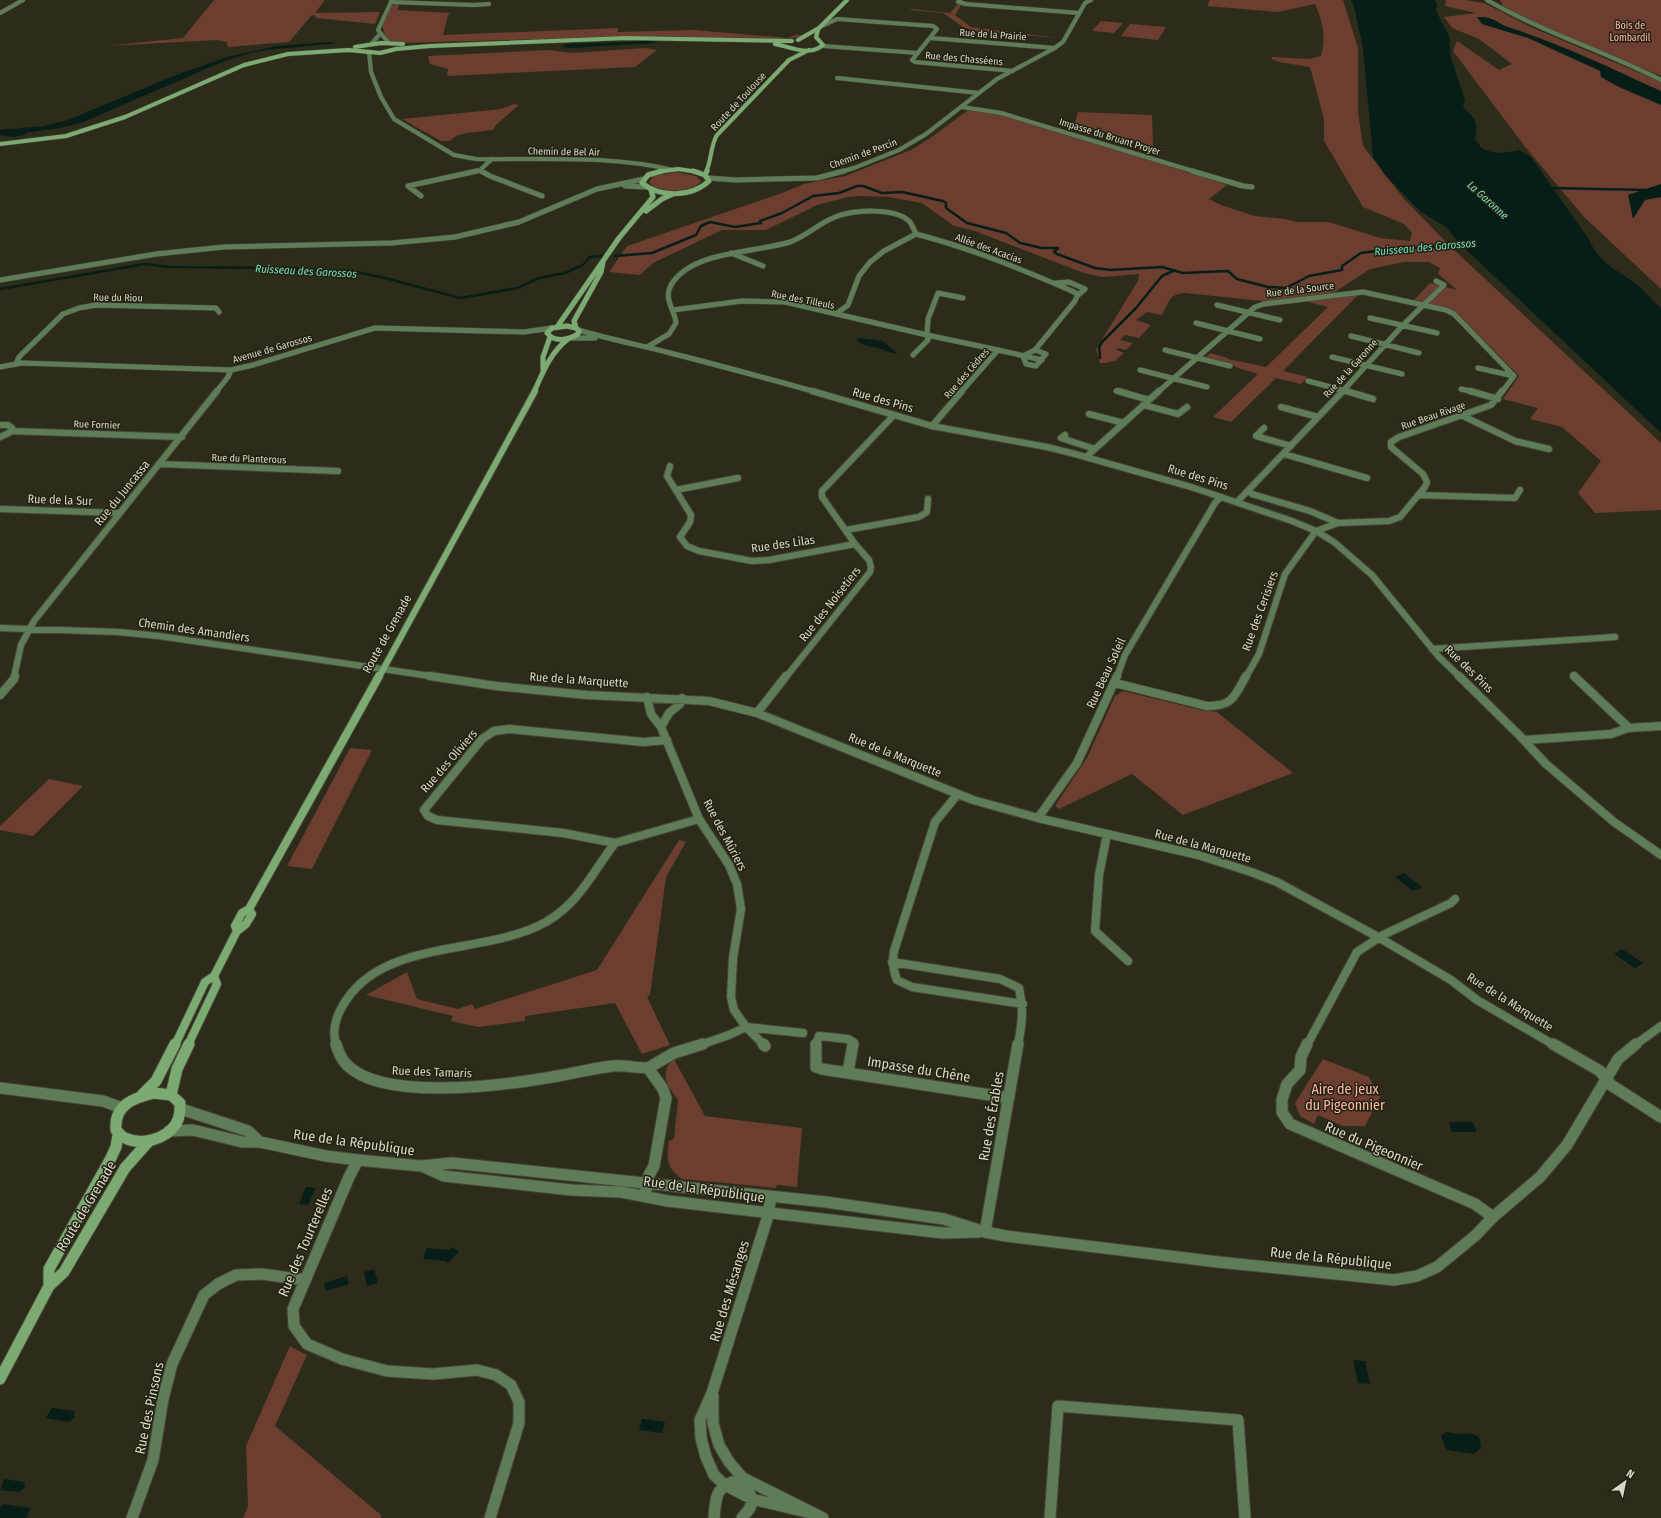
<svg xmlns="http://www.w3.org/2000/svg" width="1661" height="1518" font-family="'Fira Sans Condensed',sans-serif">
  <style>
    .green { fill: #6b3e30 }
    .water { fill: #071e18 }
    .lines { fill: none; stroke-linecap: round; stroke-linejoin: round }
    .stream { stroke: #071e18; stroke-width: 2.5 }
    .minor-far4-casing { stroke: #484736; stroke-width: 5 }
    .minor-far3-casing { stroke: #484736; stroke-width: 6 }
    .minor-far2-casing { stroke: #484736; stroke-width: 8 }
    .minor-far1-casing { stroke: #484736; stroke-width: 10 }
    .minor-casing { stroke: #484736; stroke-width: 13 }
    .tertiary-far4-casing { stroke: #484736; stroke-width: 5 }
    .tertiary-far3-casing { stroke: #484736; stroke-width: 6 }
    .tertiary-far2-casing { stroke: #484736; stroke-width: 8 }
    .tertiary-far1-casing { stroke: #484736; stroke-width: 10 }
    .tertiary-casing { stroke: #484736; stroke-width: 13 }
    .secondary-far4-casing { stroke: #484736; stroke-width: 5 }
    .secondary-far3-casing { stroke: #484736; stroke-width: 6 }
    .secondary-far2-casing { stroke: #484736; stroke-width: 8 }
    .secondary-far1-casing { stroke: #484736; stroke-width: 10 }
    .secondary-casing { stroke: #484736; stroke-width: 13 }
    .minor-far4 { stroke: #5f7c59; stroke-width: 4 }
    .minor-far3 { stroke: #5f7c59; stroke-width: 5 }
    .minor-far2 { stroke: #5f7c59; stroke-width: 6 }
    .minor-far1 { stroke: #5f7c59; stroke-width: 8 }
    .minor { stroke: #5f7c59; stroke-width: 11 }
    .tertiary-far4 { stroke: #5f7c59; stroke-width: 4 }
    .tertiary-far3 { stroke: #5f7c59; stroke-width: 5 }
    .tertiary-far2 { stroke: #5f7c59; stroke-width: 6 }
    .tertiary-far1 { stroke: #5f7c59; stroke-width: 8 }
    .tertiary { stroke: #5f7c59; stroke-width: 11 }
    .secondary-far4 { stroke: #7baa72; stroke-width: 4 }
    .secondary-far3 { stroke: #7baa72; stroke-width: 5 }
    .secondary-far2 { stroke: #7baa72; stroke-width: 6 }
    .secondary-far1 { stroke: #7baa72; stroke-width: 8 }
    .secondary { stroke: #7baa72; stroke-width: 11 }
    .labels { text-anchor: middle; stroke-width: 3; stroke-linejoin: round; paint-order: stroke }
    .far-park-label { font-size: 10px; fill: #ffb8a3; stroke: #232210 }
    .far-street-label { font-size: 10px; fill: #d7d7cc; stroke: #232210 }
    .far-water-label { font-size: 11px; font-style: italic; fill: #72dfc2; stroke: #232210 }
    .street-label { font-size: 12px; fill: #d7d7cc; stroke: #232210 }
    .near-street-label { font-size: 14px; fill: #d7d7cc; stroke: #232210 }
    .near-park-label { font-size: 14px; fill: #ffb8a3; stroke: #232210 }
  </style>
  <rect width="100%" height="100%" fill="#2d2c1a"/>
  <path class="green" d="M214,0H325L315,13L380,12L375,24L316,18L315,16L312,15L289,42L228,47L227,42L217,40L105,46L183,38Z
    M1210,0H1343L1358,48V112L1363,146L1404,199L1453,249L1661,443V510L1595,513L1578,493L1601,461L1562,427L1530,419L1538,408L1503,399L1519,376L1458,314L1453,310L1414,300L1430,283L1457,290L1438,274L1440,268L1429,262H1404L1370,269L1335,292L1272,302L1185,293C1169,294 1169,302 1162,315L1147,312L1136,320L1151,325L1139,338L1125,335L1120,340L1133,343L1126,350L1118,348L1116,350L1124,353L1115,361L1109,362L1107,363H1100L1096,349L1138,281L1139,274L1102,277L1084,273L972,230L954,226L922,203L888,197L861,196L848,197L817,205L766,230H722L653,263L640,275L609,272L627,246L782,193L804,184L845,176L911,150L929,139L968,110L994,113L1172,166L1171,167L1227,185L1209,199L1221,205L1255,216L1285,219L1297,222H1329L1380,238L1410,241L1412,233L1404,224L1363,207L1324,141V119L1310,67L1279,62L1272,59V57L1309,59L1321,56C1326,38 1323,21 1315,4L1278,12L1207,6Z
    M1446,0H1465L1484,3L1533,28L1661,82V289L1584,217L1526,148L1453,51L1457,41L1499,70L1512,64L1479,39L1452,28L1444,17L1476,13L1445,6Z
    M1500,0H1661V76L1533,23L1504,8Z
    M400,3L397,10L450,13L448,15L443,35L618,28V32L694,30L787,38L796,35H805L801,37L776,40L660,36L399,43L387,40L383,29V23L390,6Z
    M957,5H961L955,15L971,27L1058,38L973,31L963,27L943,13L910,10L912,9L949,13L951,12Z
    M1101,21L1123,23L1114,33L1092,31Z
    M1130,24L1166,27L1158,40L1121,36Z
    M644,48L657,50L635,67L447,76L448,69L430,64L428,56L548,50L573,53Z
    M514,104L519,105L496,125L493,130L467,133L456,136L450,141H441L402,119L501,109Z
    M1078,112L1152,115L1153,146L1075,123Z
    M676,172L696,176L701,181C694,193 657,194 649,182L654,176Z
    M1358,295L1283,371L1308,377L1301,384L1276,378L1231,422L1213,417L1258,374L1235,367V366L1204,359L1210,353L1228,358V359L1266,367L1328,307L1304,301Z
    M1123,691L1201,710L1217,712L1293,773L1183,815L1132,774L1059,809L1055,806L1087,758L1115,696Z
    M350,748L372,750L312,869L287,866Z
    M49,779L83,786L33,836L0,830V826Z
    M679,840L686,842L666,877L650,995L647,997L670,1045L642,1054L615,1003L525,1016V1021L478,1027L451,1021L453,1016L366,995L407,972L417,999L458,1009L472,1004L475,1009L597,970Z
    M674,1059L705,1116L802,1128L797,1187L777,1185L776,1188L682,1179C665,1167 667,1159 669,1141L674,1139L678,1100C668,1086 658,1073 674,1059Z
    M1323,1059L1369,1077L1380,1097L1365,1126H1343L1318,1115L1314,1124L1300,1116L1295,1103Z
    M290,1346L307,1355L275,1426L381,1515V1518H243L248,1506L246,1446Z"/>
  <path class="water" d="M1351,0H1435L1437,4L1436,11L1449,36L1451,58L1465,100L1463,106C1476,121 1478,119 1475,139C1477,141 1479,145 1481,147C1491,155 1508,153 1519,150L1531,157L1588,238C1600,264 1617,270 1639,286C1647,293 1653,302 1661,308V433L1460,244L1446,227L1420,211L1385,175L1373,157L1363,48L1354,7Z
    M1477,17C1494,16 1496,23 1511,28C1560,44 1605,65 1652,87L1661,91V105L1619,87L1601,77L1600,71L1528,38L1482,24Z
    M650,41L657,43L569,48L561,46L567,44Z
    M329,42L338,43L267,50L250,53L222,62L81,123L60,128L25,133V135L12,137L0,135V130L43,126L68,120L176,75L227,57L277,46Z
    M1661,184V197L1645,200L1633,219L1628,195Z
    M860,338L883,341L897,353C890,354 888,351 881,349C873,346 863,347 856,340Z
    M1404,873L1422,887L1413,891L1395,877Z
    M1622,949L1643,963L1635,968L1614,954Z
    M1449,1122H1473L1477,1132H1452Z
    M306,1187L316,1188L308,1205L299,1204Z
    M452,1247L459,1252L448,1263L445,1261L423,1259L427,1248L449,1250Z
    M374,1269L378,1283L367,1286L364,1272Z
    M347,1276L349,1284L326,1291L324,1283Z
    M1353,1360L1365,1361L1370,1384L1358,1383Z
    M52,1408L75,1411L74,1414L75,1417L69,1422L46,1418Z
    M642,1419L665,1422L662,1433L639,1430Z
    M1446,1432C1450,1432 1452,1433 1456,1434C1464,1435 1474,1430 1480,1439L1481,1448L1474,1454L1448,1450L1445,1447L1441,1436Z
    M4,1479L24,1482L25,1487L19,1492L0,1490Z
    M2,1504L31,1508L26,1518H0V1508Z"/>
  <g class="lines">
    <path class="stream" d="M1550,188L1647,190
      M615,256L652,253L696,235L701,226L710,222L735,227L761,223L760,221L782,213L813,196L839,193L857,186H863L882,193L902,192L943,201L946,203V208L967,223L1006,233L1020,243L1042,248H1058L1054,252L1057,254L1095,268L1110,270L1162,267L1183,273L1228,271L1237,279L1268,287L1286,288L1309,276L1342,270V266L1361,253L1404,247L1416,248L1467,245
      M0,289L145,264L169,267L285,268L323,271H352L389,279L460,298L518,288L539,278L565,273L583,265L590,257L602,256
      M1100,358L1099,347L1102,342L1136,308L1162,276L1173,271"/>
    <g class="minor-far4-casing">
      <path id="minor-far4" d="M960,0L958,2L966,4L1079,13
        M1487,0C1542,32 1604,51 1661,80
        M391,2L474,5L489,4
        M0,13L23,0
        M822,26L837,19L933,26L937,29L912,60L915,62L1013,71
        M930,38L1055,48
        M823,46L918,53
        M837,78L979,93
        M962,107L1001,113L1196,172
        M472,172L480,170
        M483,172L480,170L492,159
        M840,172L854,168L899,150L926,134L997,79L1053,49L1063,42L1085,3L1091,0"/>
    </g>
    <g class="minor-far3-casing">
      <path id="minor-far3" d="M481,171L490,176L542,196
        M1192,171L1243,186L1252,187
        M708,178L736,180L817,178L844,171
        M421,196L408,186L477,171
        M916,234C970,248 1021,269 1072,291L1076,293L1077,296
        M731,253L763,266
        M1217,305L1280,320
        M673,310L742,301L785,302L927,335L928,340L913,355
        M1370,318L1437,333
        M1196,323L1260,339
        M1351,336L1419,353
        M647,347L669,334L676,323C675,310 663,299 671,285C692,250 756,253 790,242C807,236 819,223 835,217C853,210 894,207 909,221C912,224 914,230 916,234L884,251L870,262L859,276L848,305L836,314
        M998,350L1042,360
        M1035,350L1046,354L1036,366L1026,364L1023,356Z
        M1035,350L1075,301L1077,296L1085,289L1069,282L1056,283
        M1165,350L1230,366
        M1332,357L1402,374
        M16,364L19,357L63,314L79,308L96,305L216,308L219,312
        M0,367L22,363L231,370L253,365L375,328L524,332L552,328
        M1478,368L1514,376
        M1140,370L1207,387
        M1308,381L1349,392
        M1461,389L1474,392
        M1116,391L1121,392
        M216,392L228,377L231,370
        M961,392L998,350L927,335L928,319L938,293L963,298
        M1158,392L1255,307L1264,304L1363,292L1446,310L1454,314L1514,376L1502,392
        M1342,392L1403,325L1444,285L1436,281"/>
    </g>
    <g class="minor-far2-casing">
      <path id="minor-far2" d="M1118,391L1149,400
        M1346,391L1373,399
        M1470,391L1498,399
        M1144,405L1178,414L1187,407
        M1281,407L1318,417
        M1089,414L1124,423
        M1463,416L1515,441L1549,449
        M0,425H8L12,428L9,433L0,437
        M932,426L962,391
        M1264,428L1256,436L1291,446
        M11,431L182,437
        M1065,435L1061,438L1095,449
        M1284,454L1367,478
        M1086,457L1159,391
        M160,464L338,471
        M670,466L667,476L691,515L690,522L680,537L687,546L699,551L752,561L769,560L855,544
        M676,490L738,478
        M1249,491L1252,494L1310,511L1338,523
        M1418,495L1515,498L1520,490
        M1237,502L1343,391
        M0,509L120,513
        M846,530L919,517L927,512L928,499
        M0,628L118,632L159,636L437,677
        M1432,649L1615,637
        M1574,676L1575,677
        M14,677L21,645L34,621L217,391
        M786,677L870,572L871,567L869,560L855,544L822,497V491L893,416
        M1117,677L1125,655L1215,503L1221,497
        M1246,677L1259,654L1285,574L1316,531L1338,523L1389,521L1400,517L1425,487L1427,482L1423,474L1391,447V442L1399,437L1491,405L1502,391"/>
    </g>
    <g class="minor-far1-casing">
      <path id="minor-far1" d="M430,676L496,686L587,695L709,701L757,713L973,800L1038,818L1198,855L1251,872L1277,882L1378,937L1451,980L1477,1000L1554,1045
        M1574,676L1629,728
        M1115,683L1207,706C1233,706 1234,697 1246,676
        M0,695L14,679L15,676
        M647,697L651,714L661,727L699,819L729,865L737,884L741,909L733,958L731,997L734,1010L746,1027L729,1035L700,1045
        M757,713L786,676
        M661,727L669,713L680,704L682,698
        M1525,740L1611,734L1628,728L1661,726
        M957,795L935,822L894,951C892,962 893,970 897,980L912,987L1023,1004
        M1038,818L1077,763L1117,676
        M1107,834L1099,875L1095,931L1128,961
        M615,843L563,833L437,820L428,816L424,810L482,739L494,731L509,729L643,742L667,740
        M892,962L1000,979L1019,988C1024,1010 1022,1023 1018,1045
        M336,1045C332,1031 335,1019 342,1007C380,937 483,957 546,922C580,902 592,873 615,843L699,819
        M764,1045L746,1027L803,1033
        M816,1045L819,1036L848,1039L853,1042V1045
        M1307,1045L1357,952L1383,935L1451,903L1455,899"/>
    </g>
    <g class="minor-casing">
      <path id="minor" d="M336,1044C338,1051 341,1059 347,1065C383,1101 499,1086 546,1078C568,1075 589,1069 612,1066C624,1065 636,1068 648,1068L663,1089L666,1098L654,1166L649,1175L645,1195
        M763,1044L765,1046
        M816,1044V1067L822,1069L1009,1098
        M1307,1044L1301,1057L1300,1070L1287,1084L1282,1100V1112L1290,1124L1475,1204L1493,1217
        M1553,1044L1600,1071L1611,1085L1661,1117
        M648,1068L674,1053L703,1044
        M848,1072L853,1044
        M0,1088L103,1101L122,1108
        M358,1160L349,1177L293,1309L294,1326L307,1344L342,1359L387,1371L433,1374L477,1370L496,1375L511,1385L519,1402V1423L490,1518
        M771,1197L767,1219L712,1393L700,1420L701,1438L706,1457L714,1475L725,1485L752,1499L811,1513
        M985,1232L1018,1044
        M713,1396V1423L719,1445L729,1462L743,1478L752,1499L750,1508L742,1518
        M743,1478L823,1518
        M132,1518L153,1460L163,1399L172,1364L204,1295L218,1284L236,1275L262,1274L305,1280
        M714,1518C716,1491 717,1487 743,1478
        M1050,1518L1058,1406L1238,1420L1245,1518"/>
    </g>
    <g class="tertiary-far4-casing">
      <path id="tertiary-far4" d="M372,43L380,34
        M389,43L378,30L392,0
        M369,52L371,72L381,97L394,119L454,155L476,159C541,160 609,155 673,170"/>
    </g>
    <g class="tertiary-far3-casing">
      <path id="tertiary-far3" d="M625,186L646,187
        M0,280L156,254L224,247L392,243L455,237L519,222L597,189L644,179
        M579,330C610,340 642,345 674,354C722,366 769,379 816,392
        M571,338H595"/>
    </g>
    <g class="tertiary-far2-casing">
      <path id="tertiary-far2" d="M812,391L932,426L1047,447L1075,454L1191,487L1292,521L1316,531L1334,542L1372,575L1439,657L1460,677"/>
    </g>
    <g class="tertiary-far1-casing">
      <path id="tertiary-far1" d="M1459,676L1520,736L1546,764L1614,822L1661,855
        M1635,1045L1661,1026"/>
    </g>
    <g class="tertiary-casing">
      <path id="tertiary" d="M181,1109L248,1131L260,1142
        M169,1131L193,1130L242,1142H260L326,1156L358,1160L421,1166L452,1163L826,1202L944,1219L985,1232L1006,1236L1218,1262L1394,1280L1417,1276L1437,1267L1476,1235L1493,1217L1540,1177L1567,1145L1618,1059L1636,1044
        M422,1166L444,1176L571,1190L621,1192L668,1201L943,1233L979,1232"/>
    </g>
    <g class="secondary-far4-casing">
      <path id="secondary-far4" d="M798,40L819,28L847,0
        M775,44C791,47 809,57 823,45L816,37L818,30
        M355,47L381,43L403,44
        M0,144L66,136L125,117L244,65L288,54L348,50L380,53L396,49L430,46L626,38L792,41
        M657,172L678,169L698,172
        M706,172C712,159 710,147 717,135L789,60L809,50"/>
    </g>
    <g class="secondary-far3-casing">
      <path id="secondary-far3" d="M662,171L648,175L642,183C660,198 692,197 709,181L705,175L693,171
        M705,175L707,171
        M646,211L662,199L673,194
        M567,326L576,328L579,331L578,334C568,340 555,343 547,333L552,328Z
        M557,327L619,238L653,197L651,190
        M576,328L574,321L601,272L603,262
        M543,369V357L550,337
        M534,392C543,372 550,353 568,339"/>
    </g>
    <g class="secondary-far2-casing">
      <path id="secondary-far2" d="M379,677L535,391"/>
    </g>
    <g class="secondary-far1-casing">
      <path id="secondary-far1" d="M237,931L235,926L242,913L249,909L379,676
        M175,1045L205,982L214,976L237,931L246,924L252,914L249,909
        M188,1045L217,984L214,976"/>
    </g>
    <g class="secondary-casing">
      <path id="secondary" d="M154,1093L171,1095L180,1103C180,1111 180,1117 176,1124C166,1139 142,1146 125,1138C122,1137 119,1133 116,1130C114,1105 133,1098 154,1093Z
        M142,1095L156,1081L175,1044
        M171,1095L177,1069L189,1044
        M49,1286V1269L110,1160L116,1147L118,1135
        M0,1379L49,1286L64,1272L125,1168L149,1141"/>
    </g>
    <use href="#minor-far4" class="minor-far4"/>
    <use href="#minor-far3" class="minor-far3"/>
    <use href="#minor-far2" class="minor-far2"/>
    <use href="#minor-far1" class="minor-far1"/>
    <use href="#minor" class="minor"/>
    <use href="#tertiary-far4" class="tertiary-far4"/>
    <use href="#tertiary-far3" class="tertiary-far3"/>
    <use href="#tertiary-far2" class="tertiary-far2"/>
    <use href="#tertiary-far1" class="tertiary-far1"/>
    <use href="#tertiary" class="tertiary"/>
    <use href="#secondary-far4" class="secondary-far4"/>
    <use href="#secondary-far3" class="secondary-far3"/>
    <use href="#secondary-far2" class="secondary-far2"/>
    <use href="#secondary-far1" class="secondary-far1"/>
    <use href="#secondary" class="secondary"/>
  </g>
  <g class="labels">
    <g class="far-park-label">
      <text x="1630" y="29">Bois de<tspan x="1630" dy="12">Lombardil</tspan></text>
    </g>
    <g class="far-street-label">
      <text transform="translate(993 34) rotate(4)" y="4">Rue de la Prairie</text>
      <text transform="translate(964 58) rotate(5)" y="4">Rue des Chasséens</text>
      <text transform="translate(738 101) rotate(-47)" y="4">Route de Toulouse</text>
      <text transform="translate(1110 136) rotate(17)" y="4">Impasse du Bruant Proyer</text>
      <text transform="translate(564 151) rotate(1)" y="4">Chemin de Bel Air</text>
      <text transform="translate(863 153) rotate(-20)" y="4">Chemin de Percin</text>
      <text transform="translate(989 248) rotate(20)" y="4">Allée des Acacias</text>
      <text transform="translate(1300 289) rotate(-7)" y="4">Rue de la Source</text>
      <text transform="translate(118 297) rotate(1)" y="4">Rue du Riou</text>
      <text transform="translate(803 299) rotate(11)" y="4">Rue des Tilleuls</text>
      <text transform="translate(272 348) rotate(-16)" y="4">Avenue de Garossos</text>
      <text transform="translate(1350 368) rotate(-48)" y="4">Rue de la Garonne</text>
      <text transform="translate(966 373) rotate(-49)" y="4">Rue des Cèdres</text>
      <text transform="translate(1433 415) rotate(-19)" y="4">Rue Beau Rivage</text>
      <text transform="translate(97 424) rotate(2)" y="4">Rue Fornier</text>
      <text transform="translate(249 458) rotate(2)" y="4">Rue du Planterous</text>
    </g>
    <g class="far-water-label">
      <text transform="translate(1488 200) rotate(42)" y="4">La Garonne</text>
      <text transform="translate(1425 247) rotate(-5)" y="4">Ruisseau des Garossos</text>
      <text transform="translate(306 271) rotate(3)" y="4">Ruisseau des Garossos</text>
    </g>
    <g class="street-label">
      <text transform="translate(883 400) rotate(16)" y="4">Rue des Pins</text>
      <text transform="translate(1198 477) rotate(17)" y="4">Rue des Pins</text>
      <text transform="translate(122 493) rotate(-51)" y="4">Rue du Juncassa</text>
      <text transform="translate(60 500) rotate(2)" y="4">Rue de la Sur</text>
      <text transform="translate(783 544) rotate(-8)" y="4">Rue des Lilas</text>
      <text transform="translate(830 604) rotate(-52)" y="4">Rue des Noisetiers</text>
      <text transform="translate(1260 611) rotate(-70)" y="4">Rue des Cerisiers</text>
      <text transform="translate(194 630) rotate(8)" y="4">Chemin des Amandiers</text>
      <text transform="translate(387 634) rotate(-61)" y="4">Route de Grenade</text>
      <text transform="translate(1469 669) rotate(44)" y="4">Rue des Pins</text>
      <text transform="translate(1106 673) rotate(-65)" y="4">Rue Beau Soleil</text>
      <text transform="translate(579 680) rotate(4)" y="4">Rue de la Marquette</text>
      <text transform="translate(895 755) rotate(22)" y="4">Rue de la Marquette</text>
      <text transform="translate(449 761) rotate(-49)" y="4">Rue des Oliviers</text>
      <text transform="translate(725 835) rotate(62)" y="4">Rue des Mûriers</text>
      <text transform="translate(1203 846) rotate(15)" y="4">Rue de la Marquette</text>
      <text transform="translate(1510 1002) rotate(32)" y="4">Rue de la Marquette</text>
      <text transform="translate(432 1072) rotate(2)" y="4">Rue des Tamaris</text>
    </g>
    <g class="near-street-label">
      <text transform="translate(919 1069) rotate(9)" y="5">Impasse du Chêne</text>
      <text transform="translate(991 1116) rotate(-80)" y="5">Rue des Érables</text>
      <text transform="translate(354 1142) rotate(8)" y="5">Rue de la République</text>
      <text transform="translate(1374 1146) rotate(23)" y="5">Rue du Pigeonnier</text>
      <text transform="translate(704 1189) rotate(8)" y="5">Rue de la République</text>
      <text transform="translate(86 1206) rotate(-59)" y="5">Route de Grenade</text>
      <text transform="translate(305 1242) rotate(-67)" y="5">Rue des Tourterelles</text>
      <text transform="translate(1331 1258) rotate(6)" y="5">Rue de la République</text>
      <text transform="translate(729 1291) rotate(-73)" y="5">Rue des Mésanges</text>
      <text transform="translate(149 1408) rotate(-78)" y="5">Rue des Pinsons</text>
    </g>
    <g class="near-park-label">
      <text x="1345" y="1094">Aire de jeux<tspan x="1345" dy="16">du Pigeonnier</tspan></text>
    </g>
  </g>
  <g transform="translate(1625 1482) rotate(33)" stroke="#232210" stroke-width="3" paint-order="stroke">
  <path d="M0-3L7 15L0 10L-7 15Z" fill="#d7d7cc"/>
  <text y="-6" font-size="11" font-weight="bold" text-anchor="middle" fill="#d7d7cc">N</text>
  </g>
</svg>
